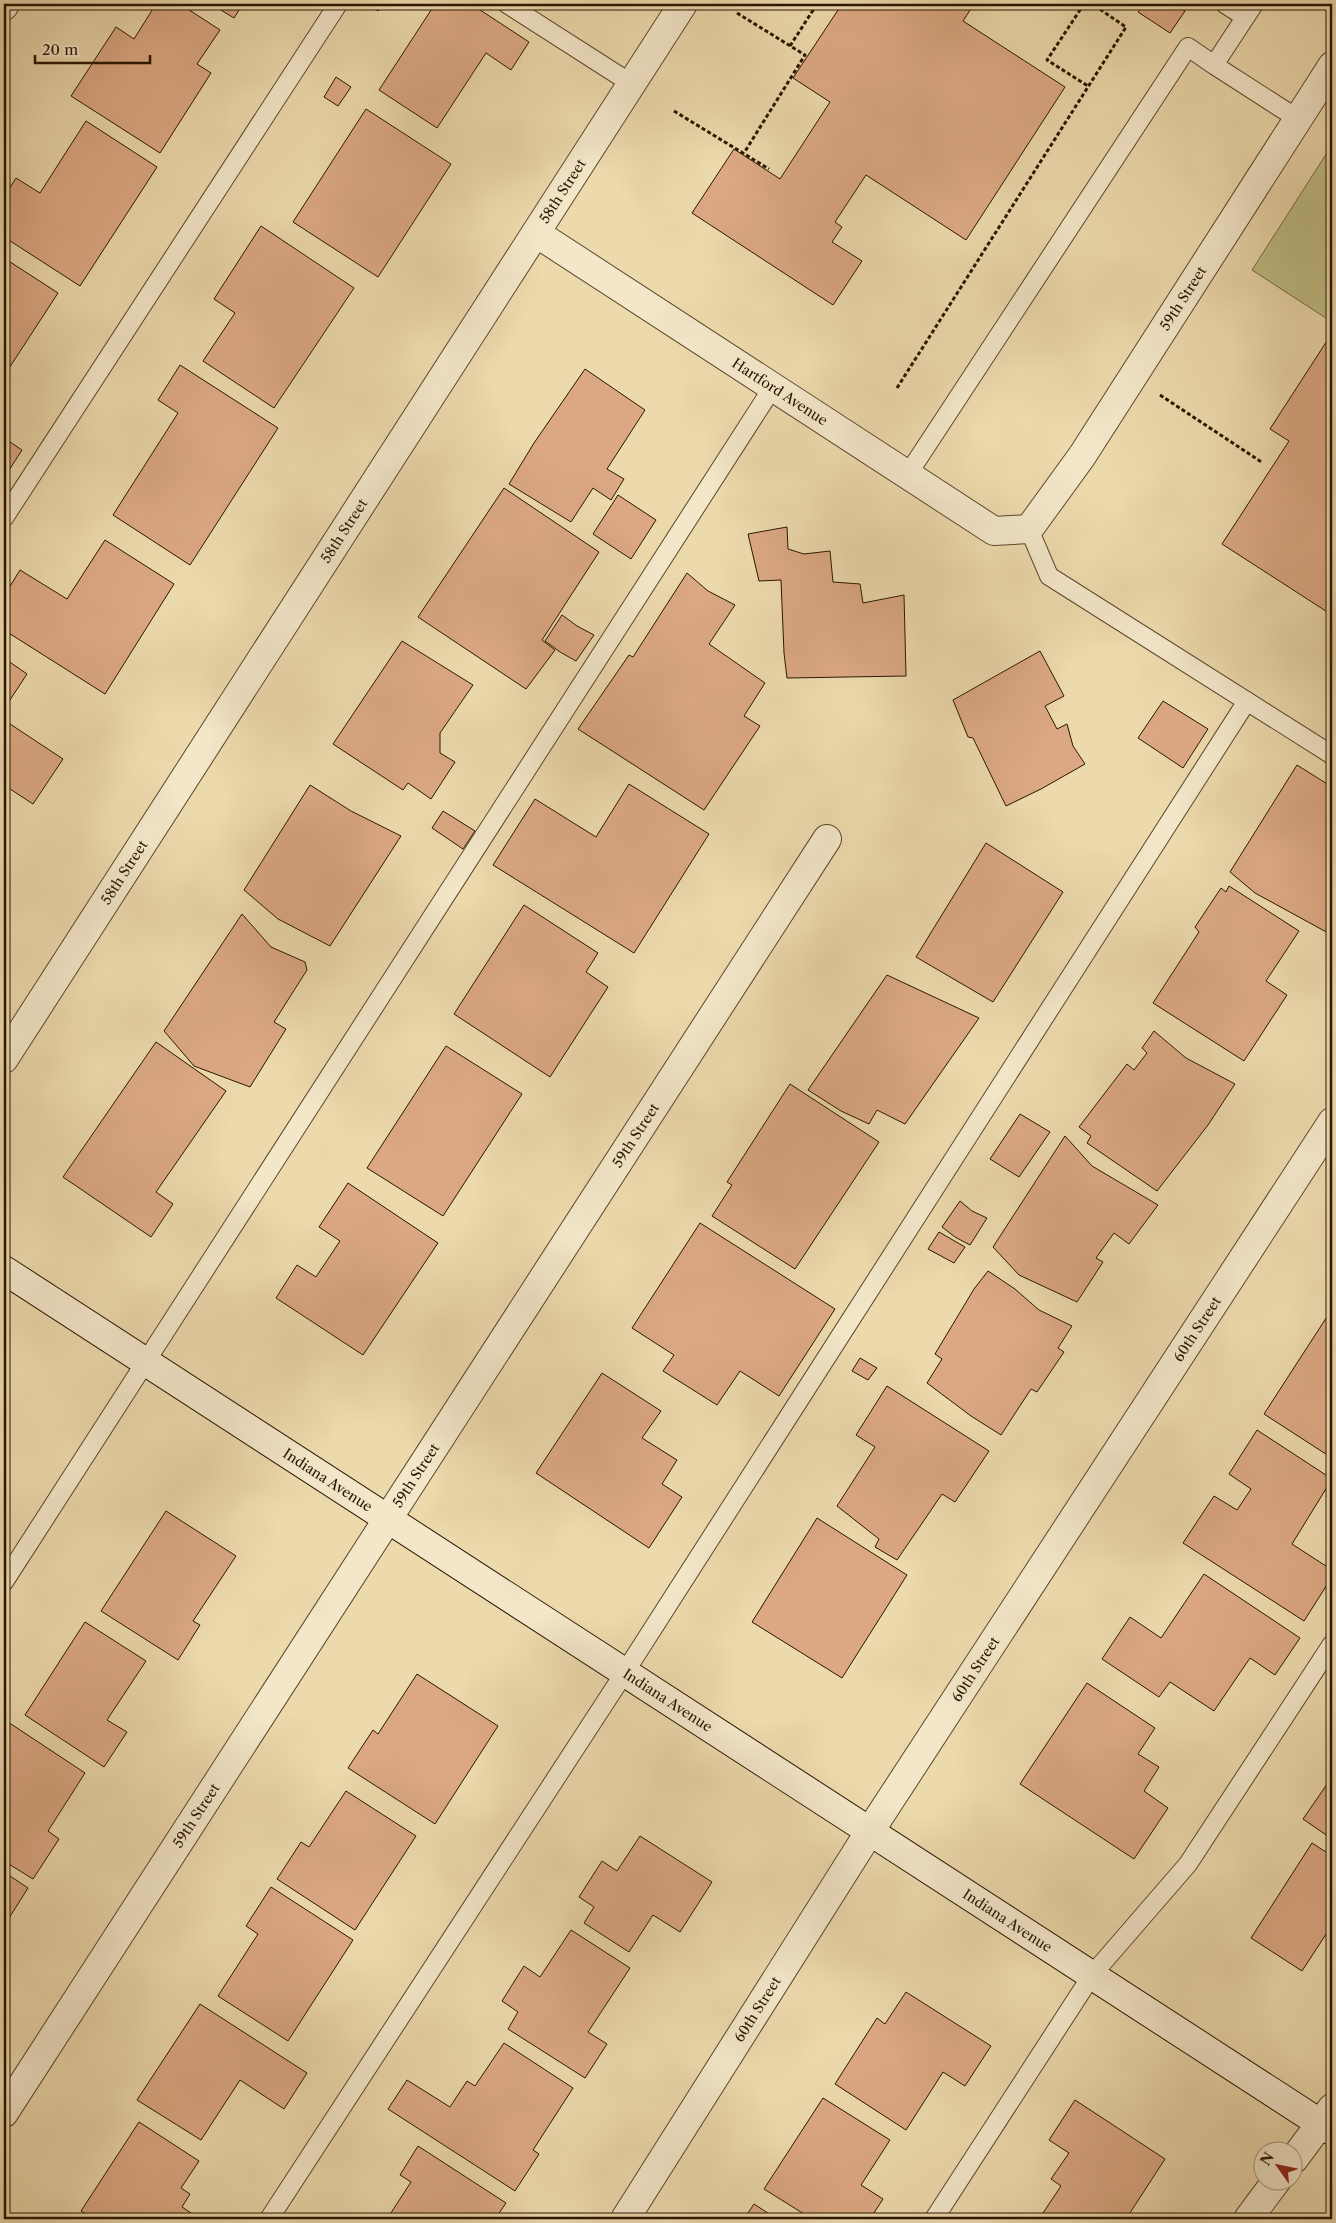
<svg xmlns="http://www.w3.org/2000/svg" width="1336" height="2223" font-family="'Libre Caslon Text',serif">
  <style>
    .green { fill: #bfbd84; stroke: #746a42 }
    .building { fill: #dba883; stroke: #291600 }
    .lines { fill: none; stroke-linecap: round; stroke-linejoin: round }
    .service-casing { stroke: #5a472b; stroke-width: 20 }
    .minor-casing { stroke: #5a472b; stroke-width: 30 }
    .tertiary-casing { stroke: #5a472b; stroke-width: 30 }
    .secondary-casing { stroke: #291600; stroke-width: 30 }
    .path { stroke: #291600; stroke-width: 3; stroke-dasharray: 4 2.5; stroke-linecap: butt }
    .service { stroke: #f3e6c9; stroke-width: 18 }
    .minor { stroke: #f3e6c9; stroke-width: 28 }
    .tertiary { stroke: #f3e6c9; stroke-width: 28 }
    .secondary { stroke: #f3e6c9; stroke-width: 28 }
    .labels { text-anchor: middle; stroke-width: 5; stroke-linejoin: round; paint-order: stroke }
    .street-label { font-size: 14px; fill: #291600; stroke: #f3e6c9 }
  </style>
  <rect width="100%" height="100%" fill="#ecd9ac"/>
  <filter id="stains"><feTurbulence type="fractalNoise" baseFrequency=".004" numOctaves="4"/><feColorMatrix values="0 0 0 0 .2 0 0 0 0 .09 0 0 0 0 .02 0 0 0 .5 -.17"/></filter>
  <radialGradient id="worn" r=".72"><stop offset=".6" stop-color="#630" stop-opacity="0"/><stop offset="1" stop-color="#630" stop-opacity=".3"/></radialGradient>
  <path class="green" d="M1332,145V322L1252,270Z"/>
  <path class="building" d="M156,4H180L220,30L197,64L211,73L160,153L71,96L116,27L134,39Z
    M211,4H243L234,18Z
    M368,4H383L378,11Z
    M435,4H471L529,42L511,70L486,53L437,128L379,90Z
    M842,4H974L963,21L1065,87L966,240L866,175L835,222L842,227L832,242L862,261L833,305L692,213L734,149L780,179L830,102L793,78Z
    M1144,4H1174L1185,11L1170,33L1138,12Z
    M336,77L351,87L338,106L324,97Z
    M366,109L451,164L378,277L293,222Z
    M86,121L157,167L80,286L4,237V197L16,178L40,193Z
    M261,226L354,288L274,408L203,361L235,313L214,299Z
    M4,258L58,293L4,376Z
    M1332,333V615L1222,544L1289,441L1270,429Z
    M180,365L278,428L190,565L113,515L178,413L158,400Z
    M585,369L645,410L607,469L624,479L611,500L593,488L571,522L509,484L534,443Z
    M4,438L22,450L4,478Z
    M504,488L599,552L542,640L555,650L526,689L418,617Z
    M618,495L656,520L631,559L593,534Z
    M787,527L788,549L804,554L830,551L833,582L860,584L863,603L904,595L906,676L787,678L784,653L781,580L759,581L748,534Z
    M105,540L174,584L105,694L4,630V596L20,570L67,599Z
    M687,573L708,591L735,605L709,644L765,683L744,716L760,726L704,810L578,729L629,655L633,657Z
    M562,615L577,626L594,635L576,661L560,652L545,641Z
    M402,641L473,685L440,733V753L455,762L431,799L408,783L403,790L333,744Z
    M1040,651L1064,696L1045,706L1057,729L1067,724L1073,746L1085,764L1041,789L1006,806L973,738L968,737L953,700Z
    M4,658L27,674L4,709Z
    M1163,701L1208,729L1183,768L1138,738Z
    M4,720L63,759L33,804L4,785Z
    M1297,765L1332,787V820L1328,827L1332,830V862L1331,865L1332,866V930L1330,934L1255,893L1230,872Z
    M629,784L709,834L634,953L493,865L535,799L596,837Z
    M310,785L351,811L401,836L330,946L278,919L244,890Z
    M443,811L475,831L463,849L432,828Z
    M986,843L1063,892L993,1002L916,957Z
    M1229,886L1299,931L1266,981L1287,995L1244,1061L1153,1003L1199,932L1195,927L1221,888L1226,892Z
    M524,905L598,953L586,972L608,987L550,1077L454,1014Z
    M242,914L271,947L305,962L307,970L274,1022L286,1029L250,1087L194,1066L164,1031Z
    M887,975L979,1018L905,1124L877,1110L869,1124L841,1111L808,1090Z
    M1154,1031L1186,1058L1235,1084L1208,1125L1157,1191L1087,1143L1091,1136L1079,1127L1127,1064L1134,1070L1147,1053L1142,1048Z
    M156,1042L226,1091L156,1192L173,1204L151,1237L63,1177Z
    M446,1046L522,1094L443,1216L367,1168Z
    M790,1084L879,1142L795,1269L712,1216L732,1185L727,1182Z
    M1020,1114L1050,1132L1019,1177L990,1159Z
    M1065,1136L1092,1166L1158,1205L1129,1244L1114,1233L1096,1258L1103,1262L1077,1302L1019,1275L993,1247Z
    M348,1183L438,1243L363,1355L276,1298L297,1265L316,1277L340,1241L319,1227Z
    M960,1201L972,1211L987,1218L970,1245L955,1237L942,1227Z
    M700,1223L835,1309L779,1396L740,1371L717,1405L663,1371L674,1355L632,1328Z
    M939,1232L965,1247L954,1263L928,1249Z
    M988,1271L1015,1289L1039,1310L1072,1326L1058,1348L1064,1352L1037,1392L1031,1389L1001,1435L971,1416L927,1383L942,1359L935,1354L974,1289Z
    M1332,1309V1458L1264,1414Z
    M860,1358L877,1368L868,1380L852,1371Z
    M602,1373L661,1411L642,1438L677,1460L662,1484L682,1497L649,1548L536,1473Z
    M887,1386L989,1451L955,1502L942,1494L897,1560L875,1547L879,1539L837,1506L875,1447L856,1435Z
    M1257,1430L1332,1479L1292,1544L1332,1570V1577L1304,1621L1183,1543L1214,1496L1237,1510L1251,1489L1229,1474Z
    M166,1511L236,1556L193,1621L200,1625L178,1660L101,1611Z
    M817,1518L907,1575L842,1678L752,1622Z
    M1204,1574L1300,1638L1275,1675L1250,1658L1214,1711L1170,1682L1159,1697L1102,1659L1130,1617L1161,1638Z
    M85,1622L146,1661L107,1720L127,1732L104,1767L25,1715Z
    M417,1674L498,1726L435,1824L348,1768L373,1730L378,1734Z
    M1087,1683L1155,1728L1138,1754L1159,1767L1144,1791L1168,1808L1134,1859L1020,1784Z
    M5,1720L85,1773L48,1831L59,1839L33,1879L4,1861Z
    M1332,1777V1839L1303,1819Z
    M346,1791L416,1836L355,1930L277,1879L301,1842L309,1847Z
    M640,1836L712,1882L680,1932L653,1915L629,1952L584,1923L594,1907L579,1897L602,1861L617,1871Z
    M1312,1843L1332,1856V1925L1302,1971L1251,1938Z
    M4,1872L28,1888L4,1926Z
    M271,1887L353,1940L288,2041L218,1996L258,1934L246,1926Z
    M571,1930L630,1968L588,2032L607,2044L585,2078L508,2029L518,2012L502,2001L524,1966L540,1977Z
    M906,1992L991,2046L965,2086L943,2072L906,2130L835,2084L877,2018L885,2024Z
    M200,2004L307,2073L284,2109L240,2080L201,2140L137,2100Z
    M504,2043L573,2088L533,2150L539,2154L515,2191L388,2109L407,2080L450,2107L467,2081L475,2086Z
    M823,2098L890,2140L861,2185L883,2199L870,2219H812L764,2189Z
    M1075,2100L1165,2159L1126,2219H1039L1061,2186L1051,2179L1069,2153L1049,2140Z
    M139,2122L199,2161L181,2188L190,2194L182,2207L200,2219H94L81,2211Z
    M418,2146L506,2203L495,2219H387L411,2182L400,2175Z
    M754,2204L777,2219H744Z"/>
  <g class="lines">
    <g class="service-casing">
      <path id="service" d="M507,4L632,84
        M1225,4L1245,17
        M1254,4L1214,65L1298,119
        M908,474L1188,47L1214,65
        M4,518L338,4
        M1029,529L1049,576L1332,755
        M4,1582L773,387
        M269,2219L625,1672L1247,701
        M934,2219L1092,1975L1188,1864L1332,1644"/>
    </g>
    <g class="minor-casing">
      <g id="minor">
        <path d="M4,6L5,4"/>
        <path id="s1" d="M536,233L994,531L1029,529L1082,456L1332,66"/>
        <path id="s2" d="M4,2113L827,839"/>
        <path d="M1294,2159L1332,2108"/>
        <path id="s3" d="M625,2219L870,1831L1332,1122"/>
        <path d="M1248,2219L1277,2180"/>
      </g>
    </g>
    <g class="tertiary-casing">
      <g id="tertiary">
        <path id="s4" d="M4,1059L683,4"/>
      </g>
    </g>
    <g class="secondary-casing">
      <g id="secondary">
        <path id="s5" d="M4,1270L1332,2131"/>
      </g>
    </g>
    <path class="path" d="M1084,4L1047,60L1088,86
      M737,13L805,55L744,153
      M790,46L817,4
      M674,111L769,169
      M897,388L1126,27L1092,4
      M1160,395L1263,463"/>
    <use href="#service" class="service"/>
    <use href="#minor" class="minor"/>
    <use href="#tertiary" class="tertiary"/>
    <use href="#secondary" class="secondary"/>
  </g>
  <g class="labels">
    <g class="street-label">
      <text dy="5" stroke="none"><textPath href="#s4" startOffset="1032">58th Street</textPath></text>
      <text dy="5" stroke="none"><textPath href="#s1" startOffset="859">59th Street</textPath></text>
      <text dy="5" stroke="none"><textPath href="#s1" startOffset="291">Hartford Avenue</textPath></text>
      <text dy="5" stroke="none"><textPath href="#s4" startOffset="628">58th Street</textPath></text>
      <text dy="5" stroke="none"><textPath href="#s4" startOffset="222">58th Street</textPath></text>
      <text dy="5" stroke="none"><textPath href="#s2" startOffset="1164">59th Street</textPath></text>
      <text dy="5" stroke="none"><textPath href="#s3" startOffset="1058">60th Street</textPath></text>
      <text dy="5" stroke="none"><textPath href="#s2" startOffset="759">59th Street</textPath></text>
      <text dy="5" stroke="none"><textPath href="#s5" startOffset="386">Indiana Avenue</textPath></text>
      <text dy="5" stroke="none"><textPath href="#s3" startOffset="652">60th Street</textPath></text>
      <text dy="5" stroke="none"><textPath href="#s5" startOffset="791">Indiana Avenue</textPath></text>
      <text dy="5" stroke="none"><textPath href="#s2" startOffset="354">59th Street</textPath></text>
      <text dy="5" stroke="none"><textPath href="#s5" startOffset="1196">Indiana Avenue</textPath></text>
      <text dy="5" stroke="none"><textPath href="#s3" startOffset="248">60th Street</textPath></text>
    </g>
  </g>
  <rect width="1336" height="2223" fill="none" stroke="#ecd9ac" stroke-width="20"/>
  <rect x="5" y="5" width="1326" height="2213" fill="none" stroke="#291600" stroke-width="2.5"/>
  <rect x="10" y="10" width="1316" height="2203" fill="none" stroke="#291600"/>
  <g transform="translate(1278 2166) rotate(303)"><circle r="24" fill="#f3e6c9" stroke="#a29379"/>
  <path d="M0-4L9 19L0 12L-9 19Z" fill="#8f2418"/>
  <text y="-8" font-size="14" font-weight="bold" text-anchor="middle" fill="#291600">N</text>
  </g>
  <path d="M35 55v8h115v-8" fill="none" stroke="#291600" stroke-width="2.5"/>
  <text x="42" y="55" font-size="15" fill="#291600" stroke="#f3e6c9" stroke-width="4" paint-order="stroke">20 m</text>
  <rect width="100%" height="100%" filter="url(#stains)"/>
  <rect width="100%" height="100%" fill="url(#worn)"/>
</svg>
